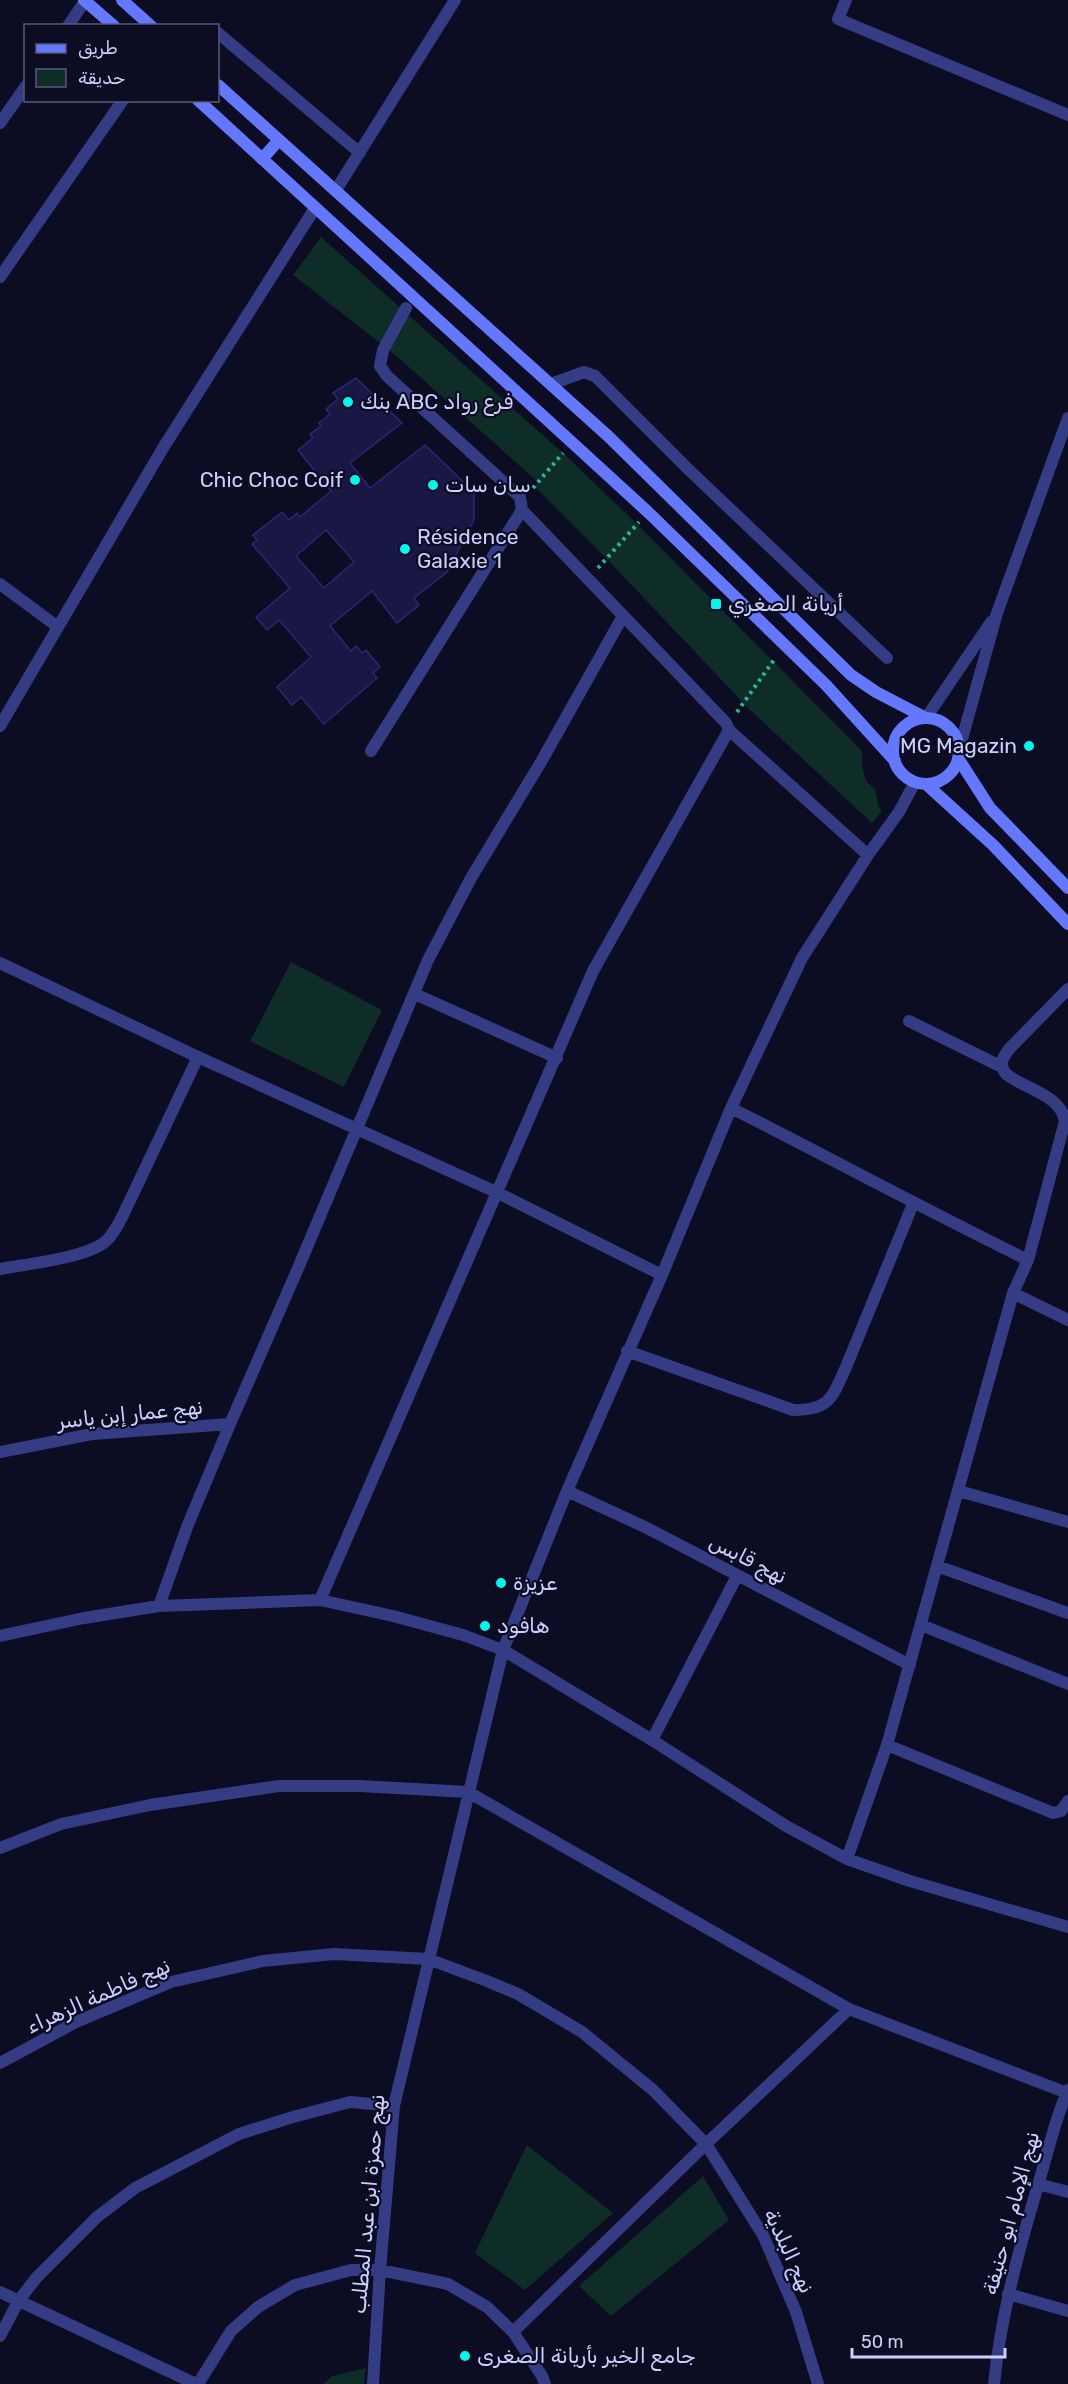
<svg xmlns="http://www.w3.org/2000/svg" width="1068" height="2384" font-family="Rubik,'Noto Sans Arabic',sans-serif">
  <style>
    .green { fill: #0f2d27 }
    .building { fill: #191744; stroke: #2b2772; stroke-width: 1.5; fill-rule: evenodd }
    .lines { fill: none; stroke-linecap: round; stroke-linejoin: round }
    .path { stroke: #26ba9b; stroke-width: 4; stroke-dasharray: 3 4.5; stroke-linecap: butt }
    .street { stroke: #343d84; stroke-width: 12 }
    .secondary { stroke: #6478ff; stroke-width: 12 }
    .poi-dot { fill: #00f8ec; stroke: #0c0c22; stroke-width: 2 }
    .labels { text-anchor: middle; stroke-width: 4.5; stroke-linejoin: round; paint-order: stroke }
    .poi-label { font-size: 21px; fill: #cdcfff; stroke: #0c0c22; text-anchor: start }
    .street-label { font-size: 21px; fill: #cdcfff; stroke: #0c0c22 }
  </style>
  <rect width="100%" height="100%" fill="#0c0c22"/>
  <path class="green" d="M321,237L563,453L637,524L862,751V766L866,781L875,789L878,805L882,811L872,823L750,710L607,559L535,487L538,482L393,353L293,275Z
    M291,962L382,1010L344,1087L250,1041Z
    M527,2145L613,2213L525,2290L475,2253Z
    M703,2176L729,2220L611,2316L579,2286Z
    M366,2368L364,2384H323L332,2376Z"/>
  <path class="building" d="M356,378L402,423L350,463L370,488L425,445L474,492V520L447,572L414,598L419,605L397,623L372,591L330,626L351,651L356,646L362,653L366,650L380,667L373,673L377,678L324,724L301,697L292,705L277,687L311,657L279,620L267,630L256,617L290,588L252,544L257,540L253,535L282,512L289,520L297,513L300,517L331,491L298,450L313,438L310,434L321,426L319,423L330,414L326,409L338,399L333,393ZM326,530L354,562L324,588L296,556Z"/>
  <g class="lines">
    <path class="path" d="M533,488L563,453
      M598,568L639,522
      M737,712L776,657"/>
    <path class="street" d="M846,0L838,19L1068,115
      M68,26L85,1
      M218,33L360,153
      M0,123L26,86
      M336,190L455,0
      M0,277L123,100
      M406,308L383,350L380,366L387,376L520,497L522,510L726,723L729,730L868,855
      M551,384L584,372L595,376L688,469L887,658
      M0,584L58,627
      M926,718L991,622
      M0,726L163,448L315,208
      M959,750L997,613L1068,418
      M371,751L522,510
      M0,963L198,1057L496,1192L662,1275
      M415,994L557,1058
      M909,1021L1002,1067
      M731,1108C830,1158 928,1211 1028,1260
      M0,1269C26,1264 87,1258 106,1241C114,1234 119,1223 124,1213L198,1057
      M1013,1293L1068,1320
      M627,1351L793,1410C830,1410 832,1398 846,1367L913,1204
      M0,1452L92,1434L230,1424
      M567,1491L647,1528L910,1665
      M959,1491L1068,1522
      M937,1566L1068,1613
      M320,1600L593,971L729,730
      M159,1606L187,1527L230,1424L299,1266L428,960L471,878L541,762L623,616
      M921,1625L1068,1684
      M0,1636L84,1618L159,1606L320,1600L393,1616L463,1635L503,1650L652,1740L786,1826L847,1859L910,1881L1068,1927
      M652,1740L737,1576
      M887,1745L1053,1813L1061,1811L1068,1801
      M0,1848L61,1824L150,1805L279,1786H360L468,1792L849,2009L1067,2093
      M847,1859L887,1745L1013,1293L1028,1260L1065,1121C1061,1095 1025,1089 1006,1074C998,1064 1003,1057 1010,1048L1068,989
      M0,2063L76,2022L171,1982L263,1961L334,1954L428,1959L487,1981L518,1994L582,2032L653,2090L706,2144L763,2235L796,2312L818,2384
      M1038,2184L1068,2192
      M0,2292L196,2384
      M1008,2294L1068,2311
      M513,2332L706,2144L849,2009
      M0,2336L19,2300L37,2277L97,2217L135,2188L239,2134L293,2117L350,2102L394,2106
      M198,2384L231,2331L258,2307L295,2285L351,2270H380L448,2284L487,2307L513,2332L542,2376L545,2384
      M373,2384L380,2270L394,2106L503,1650L567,1491L662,1275L731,1108L802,958L868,855L899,812L915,782
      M994,2384C1001,2314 1019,2249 1039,2182C1048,2151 1055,2119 1068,2090"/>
    <path class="secondary" d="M84,0L114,26
      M122,0L151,26
      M218,85L608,436L851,675L876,692L926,718
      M198,100L649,513L826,685L895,761
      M262,159L279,140
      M893 751a33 33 0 1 1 66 0a33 33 0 1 1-66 0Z
      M958,758L990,808L1068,888
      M926,784L993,845L1068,924"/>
  </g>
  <g class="poi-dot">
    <circle cx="348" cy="402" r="6"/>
    <circle cx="355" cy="480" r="6"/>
    <circle cx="433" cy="485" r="6"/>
    <circle cx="405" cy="549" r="6"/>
    <rect x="710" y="598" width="12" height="12" rx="3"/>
    <circle cx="1029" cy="746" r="6"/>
    <circle cx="501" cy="1583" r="6"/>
    <circle cx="485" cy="1626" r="6"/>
    <circle cx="465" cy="2356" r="6"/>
  </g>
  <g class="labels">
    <g class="poi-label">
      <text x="360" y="409">بنك ABC فرع رواد</text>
      <text x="343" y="487" text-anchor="end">Chic Choc Coif</text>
      <text x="445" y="492">سان سات</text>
      <text x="417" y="544">Résidence<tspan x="417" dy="24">Galaxie 1</tspan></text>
      <text x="728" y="611">أريانة الصغري</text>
      <text x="1017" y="753" text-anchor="end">MG Magazin</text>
      <text x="513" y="1590">عزيزة</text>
      <text x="497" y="1633">هافود</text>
      <text x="477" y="2363">جامع الخير بأريانة الصغرى</text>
    </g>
    <g class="street-label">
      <text transform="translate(130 1414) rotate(-6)" y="7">نهج عمار إبن ياسر</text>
      <text transform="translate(748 1559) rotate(27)" y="7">نهج قابس</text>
      <text transform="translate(98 1996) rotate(-24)" y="7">نهج فاطمة الزهراء</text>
      <text transform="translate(368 2204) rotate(-85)" y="7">نهج حمزة ابن عبد المطلب</text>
      <text transform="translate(1011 2213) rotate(-75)" y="7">نهج الإمام ابو حنيفة</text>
      <text transform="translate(789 2251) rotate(65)" y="7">نهج البلدية</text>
    </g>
  </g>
  <rect x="24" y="24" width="195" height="78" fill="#0c0c22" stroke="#595a7a" stroke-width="1.5"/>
  <rect x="36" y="44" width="30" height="9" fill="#6478ff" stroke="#595a7a" stroke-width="1.5"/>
  <text x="78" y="54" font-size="18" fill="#cdcfff">طريق</text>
  <rect x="36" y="69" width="30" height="18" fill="#0f2d27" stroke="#595a7a" stroke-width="1.5"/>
  <text x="78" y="84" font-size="18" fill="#cdcfff">حديقة</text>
  <path d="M852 2348v9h153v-9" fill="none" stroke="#cdcfff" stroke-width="3"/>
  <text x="861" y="2348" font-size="18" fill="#cdcfff" stroke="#0c0c22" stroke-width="4.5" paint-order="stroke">50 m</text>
</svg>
